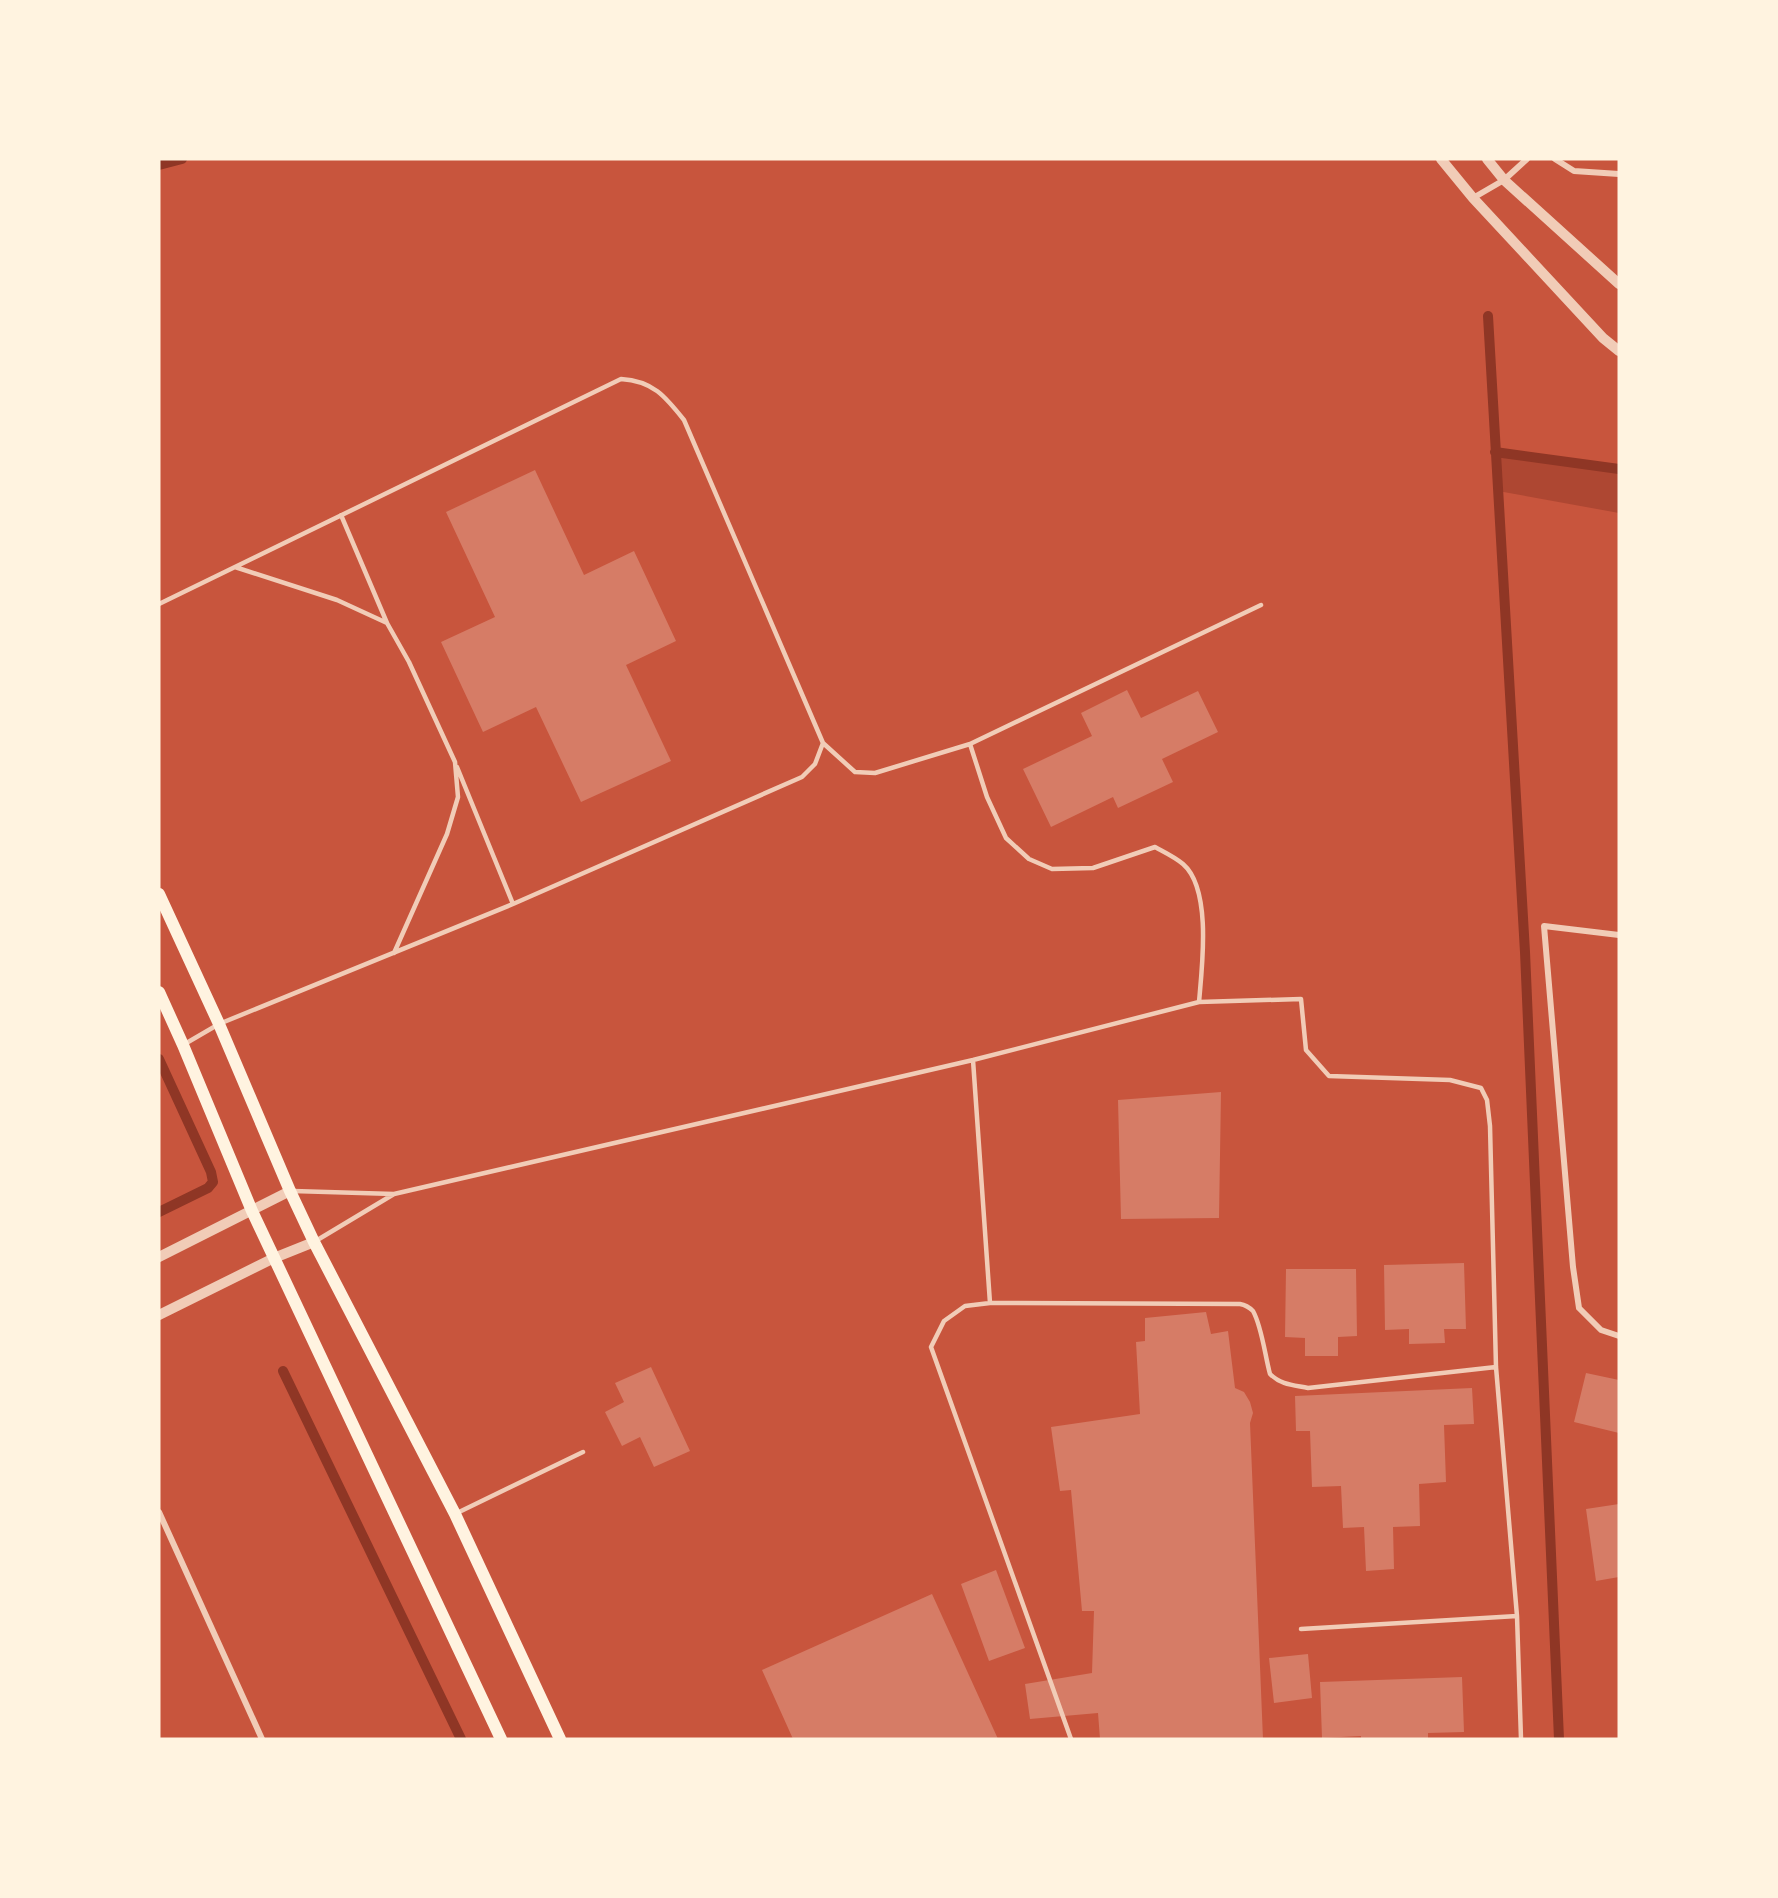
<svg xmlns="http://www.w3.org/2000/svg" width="1778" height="1898" font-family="Jost,sans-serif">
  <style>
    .green { fill: #ae4732 }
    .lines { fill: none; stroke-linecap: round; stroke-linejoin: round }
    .stream { stroke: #8f3625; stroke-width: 10 }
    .building { fill: #d67c66 }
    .service { stroke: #f1ccb7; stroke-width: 4.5 }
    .minor { stroke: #f1ccb7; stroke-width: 6 }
    .tertiary { stroke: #f1ccb7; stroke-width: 10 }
    .secondary { stroke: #fff3e0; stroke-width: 12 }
  </style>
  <rect width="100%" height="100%" fill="#c8553d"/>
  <path class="green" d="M1495,452L1619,469V513L1498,491Z"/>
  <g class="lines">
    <path class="stream" d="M159,165L182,159
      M1488,316L1525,952L1559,1739
      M1495,452L1619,469
      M159,1059L211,1172L213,1182L208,1188L159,1212
      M283,1371L461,1739"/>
  </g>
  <path class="building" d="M535,470L584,575L634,551L676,641L626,665L671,761L581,802L536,707L483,732L441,642L495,617L446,512Z
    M1127,690L1141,718L1198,691L1218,732L1162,759L1173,782L1118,808L1113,797L1051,827L1023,769L1092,736L1081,713Z
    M1221,1092L1219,1218L1121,1219L1118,1100Z
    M1464,1263L1466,1329H1444L1445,1343L1409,1344V1329L1385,1330L1384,1265Z
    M1286,1269H1356L1357,1336L1338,1337V1356H1305V1338L1285,1337Z
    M1206,1312L1211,1334L1228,1331L1235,1388L1244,1392L1250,1402L1253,1413L1250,1423L1263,1739H1100L1098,1713L1030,1719L1025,1684L1092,1673L1094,1611H1082L1071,1490L1060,1491L1051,1427L1140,1414L1136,1342L1145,1341V1318Z
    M651,1367L690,1451L654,1467L640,1437L622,1446L605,1412L624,1402L615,1383Z
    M1586,1373L1619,1380V1433L1574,1422Z
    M1472,1388L1474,1424L1444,1425L1446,1482L1419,1484L1420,1526L1393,1527L1394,1569L1366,1571L1364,1527L1343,1528L1341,1486L1312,1487L1310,1431H1296L1295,1396Z
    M1619,1504V1577L1596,1581L1586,1509Z
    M996,1570L1025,1648L989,1661L961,1584Z
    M932,1594L998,1739H793L762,1670Z
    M1308,1654L1312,1698L1274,1703L1269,1658Z
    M1462,1677L1464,1732L1428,1733V1739H1361V1736L1322,1738L1320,1682Z"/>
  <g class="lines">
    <path class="service" d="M341,515L387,623
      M235,567L337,600L387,623L409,662L455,762L458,797L447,834L394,953
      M159,604L621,379C653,381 665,396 684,420L823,743L815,764L802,777L513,904L219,1024L183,1045
      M823,743L855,772L875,773L970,744L1261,605
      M457,767L513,904
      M1199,1002L1301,999L1306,1050L1329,1076L1450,1080L1481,1088L1487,1100L1490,1126L1496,1367L1517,1616L1521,1739
      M973,1060L990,1303
      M293,1191L394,1194L973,1060L1199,1002C1202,967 1212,889 1183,864C1175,857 1164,852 1155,847L1093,868L1052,869L1029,859L1006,838L987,797L970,744
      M314,1242L394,1194
      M457,1513L583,1452
      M1301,1629L1517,1616
      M1071,1739L931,1347L944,1321L965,1306L990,1303L1240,1304C1246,1305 1249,1307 1253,1311C1262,1327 1265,1356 1270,1374C1281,1385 1293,1385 1308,1388L1496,1367"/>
    <path class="minor" d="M1555,159L1574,171L1619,174
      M1473,198L1504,180L1527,159
      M1619,935L1544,926L1573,1267L1579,1308L1601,1330L1619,1336
      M159,1512L262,1739"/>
    <path class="tertiary" d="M1441,159L1473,198L1603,338L1619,351
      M1487,159L1504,180L1619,284
      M159,1257L290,1191
      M159,1315L274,1258L314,1242"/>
    <path class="secondary" d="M159,894L219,1024L290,1191L314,1242L455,1514L560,1739
      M159,992L183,1045L252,1211L501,1739"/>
  </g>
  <rect width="1778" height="1898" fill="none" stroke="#fff3e0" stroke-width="321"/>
</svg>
